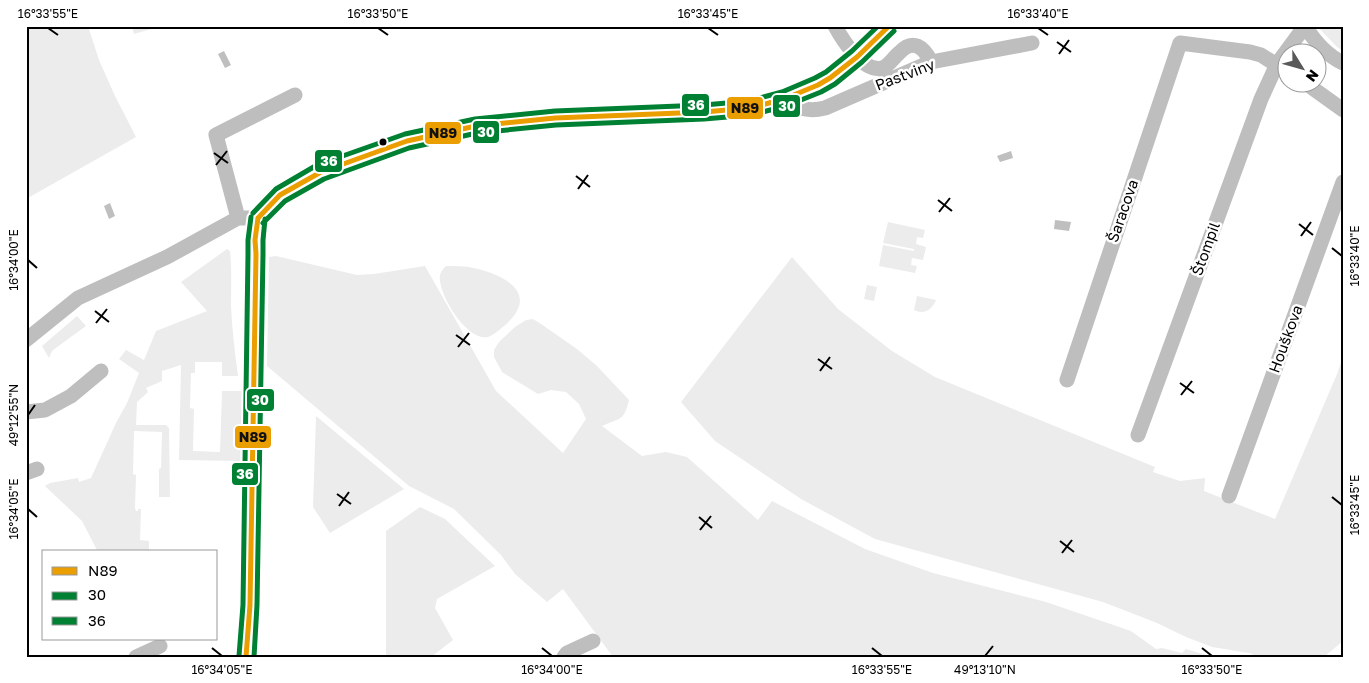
<svg xmlns="http://www.w3.org/2000/svg" width="1369" height="683" font-family="'Golos Text',sans-serif">
  <style>
    .green { fill: #ececec }
    .water { fill: #bfbfbf }
    .lines { fill: none; stroke-linecap: round; stroke-linejoin: round }
    .minor { stroke: #bebebe; stroke-width: 15 }
    .tertiary { stroke: #bebebe; stroke-width: 19 }
    .bus-1-casing { stroke: #fff; stroke-width: 9 }
    .bus-2-casing { stroke: #fff; stroke-width: 9 }
    .bus-3-casing { stroke: #fff; stroke-width: 9 }
    .bus-1 { stroke: #eb9e00; stroke-width: 5 }
    .bus-2 { stroke: #008033; stroke-width: 5 }
    .bus-3 { stroke: #008033; stroke-width: 5 }
    .ticks { fill: none; stroke: #000; stroke-width: 2 }
    .bus-dot { fill: #000; stroke: #fff; stroke-width: 2 }
    .labels { text-anchor: middle; stroke-width: 5; stroke-linejoin: round; paint-order: stroke }
    .street-label { font-size: 15px; fill: #000; stroke: #fff }
    .line-badge { stroke: #fff; stroke-width: 2 }
    .badge-label { font-size: 14px; text-anchor: middle; font-weight: bold; fill: #fff }
    .pale-badge-label { font-size: 14px; text-anchor: middle; font-weight: bold; fill: #111 }
    .neatline { fill: none; stroke: #000; stroke-width: 2 }
    .ticks-label { font-size: 12px; text-anchor: middle; fill: #000 }
  </style>
  <rect width="100%" height="100%" fill="#fff"/>
  <path class="green" d="M26,26H88L99,60L115,96L136,137L26,199Z
    M132,26H161L134,34Z
    M1317,26H1343V51L1337,47Z
    M888,222L925,230L923,238L917,237L916,244L926,247L923,260L912,258L911,265L917,266L915,273L879,266L883,245L914,251V249L883,243Z
    M227,249L230,251C232,270 231,288 231,306C232,330 235,353 238,376H222V362H195V373H191L190,408L194,409L193,451L220,452L222,391H242L240,461L179,460L181,365L162,371V381L146,388L148,392L137,402L136,425H166L169,428L170,497H159V469L161,468L162,432L134,431L133,474L136,475L135,508L136,511H138V509H141L140,540L149,541V552H98L82,521L45,486L50,483L78,478L79,482L91,478L116,423L127,403L139,373L119,359L126,350L144,360L156,331L207,311L181,282Z
    M276,256L357,275L374,274L425,266L496,391L563,453L586,419L579,404L566,392L551,390L538,394L502,372L494,357V350L499,342L515,327L526,320L533,319L541,324L577,349L597,366L629,400C624,422 619,418 602,426L642,456L666,452L687,457L758,520L772,501L865,549L933,573L1046,602L1131,631L1156,649L1162,648L1182,653L1186,649L1213,657H613L563,589L547,602L515,574L501,555L454,509L409,486L267,366L269,257Z
    M792,257L838,309L892,351L935,377L1155,467L1153,472L1180,481L1205,478L1204,491L1275,519L1337,374L1343,357V641L1324,657H1259L1249,653L1212,647L1186,637L1157,623L1103,602L875,539L801,499L715,441L681,402Z
    M446,266C454,266 462,266 469,267C502,273 543,293 504,326C499,330 494,335 488,337C467,342 437,293 440,275C441,271 443,269 446,266Z
    M867,285L877,287L874,301L864,299Z
    M917,296L936,300C932,310 924,315 914,310Z
    M77,316L86,326L53,350L51,353L49,358L42,346Z
    M316,416L404,489L330,533L313,507Z
    M420,507L445,519L495,566L437,599L435,608L453,640L431,657H386V531Z"/>
  <path class="water" d="M224,51L231,65L225,68L218,54Z
    M1011,151L1013,158L1000,162L997,156Z
    M110,203L115,216L109,219L104,206Z
    M1055,220L1071,222L1069,231L1054,229Z"/>
  <g class="lines">
    <path class="minor" d="M835,26C842,39 863,73 882,68C889,66 893,58 899,53C913,38 924,47 931,62
      M1305,26C1315,42 1326,55 1343,63
      M1304,82L1343,110
      M784,99C798,109 809,112 825,108L931,62L1032,43
      M238,218L216,135L295,95
      M26,340L78,298L167,257L238,218H258
      M1067,380L1180,43L1250,52L1261,55L1286,71
      M26,412L45,410L71,396L101,371
      M1138,435L1261,99L1277,64L1305,26
      M26,473L37,469
      M1229,496L1343,182
      M136,657L160,646
      M564,657L567,653L593,641"/>
    <path class="tertiary" d="M246,657L250,605L256,254L255,240L258,218L280,195L321,172L379,150L407,141L476,126L555,118L704,112L750,108L784,99L818,85L830,78L857,57L889,26"/>
    <g class="bus-1-casing">
      <path id="bus-1" d="M258,218L280,195L321,172L407,141L476,126L555,118L704,112L750,108L784,99L818,85L830,78L857,57L889,26
        M246,657L250,605L256,254L255,240L258,218"/>
    </g>
    <g class="bus-2-casing">
      <path id="bus-2" d="M263,223L285,201L324,179L409,148L477,133L556,125L704,119L751,115L786,106L821,92L835,84L862,62L894,31
        M254,657L257,605L263,254V240L265,219"/>
    </g>
    <g class="bus-3-casing">
      <path id="bus-3" d="M253,213L276,189L317,165L405,134L475,119L555,111L704,105L749,101L782,92L815,78L826,72L852,51L878,26
        M239,656L243,605L248,254V240L251,217"/>
    </g>
    <use href="#bus-1" class="bus-1"/>
    <use href="#bus-2" class="bus-2"/>
    <use href="#bus-3" class="bus-3"/>
  </g>
  <path class="ticks" d="M48,28L58,35M378,28L388,35M708,28L718,35M1038,28L1048,35M1057,42L1071,52M1059,54L1069,40M214,153L228,163M216,165L227,151M576,176L590,187M578,189L588,175M938,200L952,211M939,212L950,198M1299,224L1313,235M1301,236L1311,222M1332,248L1342,256M28,260L37,268M95,311L109,322M96,323L107,309M456,335L470,345M458,347L469,333M818,359L832,369M820,371L830,357M1180,383L1194,393M1181,395L1192,381M28,415L35,405M337,494L351,504M1332,497L1342,505M339,506L349,492M28,509L37,517M699,517L712,528M700,530L711,516M1060,541L1074,552M1062,553L1072,540M212,648L222,656M542,648L552,656M872,648L882,656M1202,648L1212,656M985,656L993,646"/>
  <circle class="bus-dot" cx="383" cy="142" r="4.5"/>
  <g class="labels">
    <g class="street-label">
      <text transform="translate(905 75) rotate(-21)" y="5">Pastviny</text>
      <text transform="translate(1123 211) rotate(-71)" y="5">Šaracova</text>
      <text transform="translate(1206 249) rotate(-70)" y="5">Štompil</text>
      <text transform="translate(1286 339) rotate(-70)" y="5">Houškova</text>
    </g>
  </g>
  <g class="line-badge">
    <rect x="681" y="93" width="29" height="24" rx="5" fill="#008033"/>
    <rect x="772" y="94" width="29" height="24" rx="5" fill="#008033"/>
    <rect x="726" y="96" width="38" height="24" rx="5" fill="#eb9e00"/>
    <rect x="472" y="120" width="28" height="24" rx="5" fill="#008033"/>
    <rect x="424" y="121" width="38" height="24" rx="5" fill="#eb9e00"/>
    <rect x="314" y="149" width="29" height="24" rx="5" fill="#008033"/>
    <rect x="246" y="388" width="29" height="24" rx="5" fill="#008033"/>
    <rect x="234" y="425" width="38" height="24" rx="5" fill="#eb9e00"/>
    <rect x="231" y="462" width="28" height="24" rx="5" fill="#008033"/>
  </g>
  <g class="badge-label">
    <text x="696" y="110">36</text>
    <text x="787" y="111">30</text>
    <text x="486" y="137">30</text>
    <text x="329" y="166">36</text>
    <text x="260" y="405">30</text>
    <text x="245" y="479">36</text>
  </g>
  <g class="pale-badge-label">
    <text x="745" y="113">N89</text>
    <text x="443" y="138">N89</text>
    <text x="253" y="442">N89</text>
  </g>
  <rect width="1369" height="683" fill="none" stroke="#ffffff" stroke-width="55"/>
  <rect x="42" y="550" width="175" height="90" fill="#ffffff" stroke="#999999"/>
  <rect x="52" y="567" width="25" height="8" fill="#eb9e00" stroke="#999999"/>
  <text x="88" y="576" font-size="15" fill="#000000">N89</text>
  <rect x="52" y="592" width="25" height="8" fill="#008033" stroke="#999999"/>
  <text x="88" y="600" font-size="15" fill="#000000">30</text>
  <rect x="52" y="617" width="25" height="8" fill="#008033" stroke="#999999"/>
  <text x="88" y="626" font-size="15" fill="#000000">36</text>
  <g transform="translate(1302 68) rotate(127)"><circle r="24" fill="#ffffff" stroke="#999999"/>
  <path d="M0-4L9 19L0 12L-9 19Z" fill="#595959"/>
  <text y="-8" font-size="14" font-weight="bold" text-anchor="middle" fill="#000000">N</text>
  </g>
  <rect x="28" y="28" width="1314" height="628" class="neatline"/>
  <g class="ticks-label">
    <text x="48" y="18">16°33'55"E</text>
    <text x="378" y="18">16°33'50"E</text>
    <text x="708" y="18">16°33'45"E</text>
    <text x="1038" y="18">16°33'40"E</text>
    <text transform="translate(1355 256) rotate(-90)" y="4">16°33'40"E</text>
    <text transform="translate(14 260) rotate(-90)" y="4">16°34'00"E</text>
    <text transform="translate(14 415) rotate(-90)" y="4">49°12'55"N</text>
    <text transform="translate(1355 505) rotate(-90)" y="4">16°33'45"E</text>
    <text transform="translate(14 509) rotate(-90)" y="4">16°34'05"E</text>
    <text x="222" y="674">16°34'05"E</text>
    <text x="552" y="674">16°34'00"E</text>
    <text x="882" y="674">16°33'55"E</text>
    <text x="985" y="674">49°13'10"N</text>
    <text x="1212" y="674">16°33'50"E</text>
  </g>
</svg>
